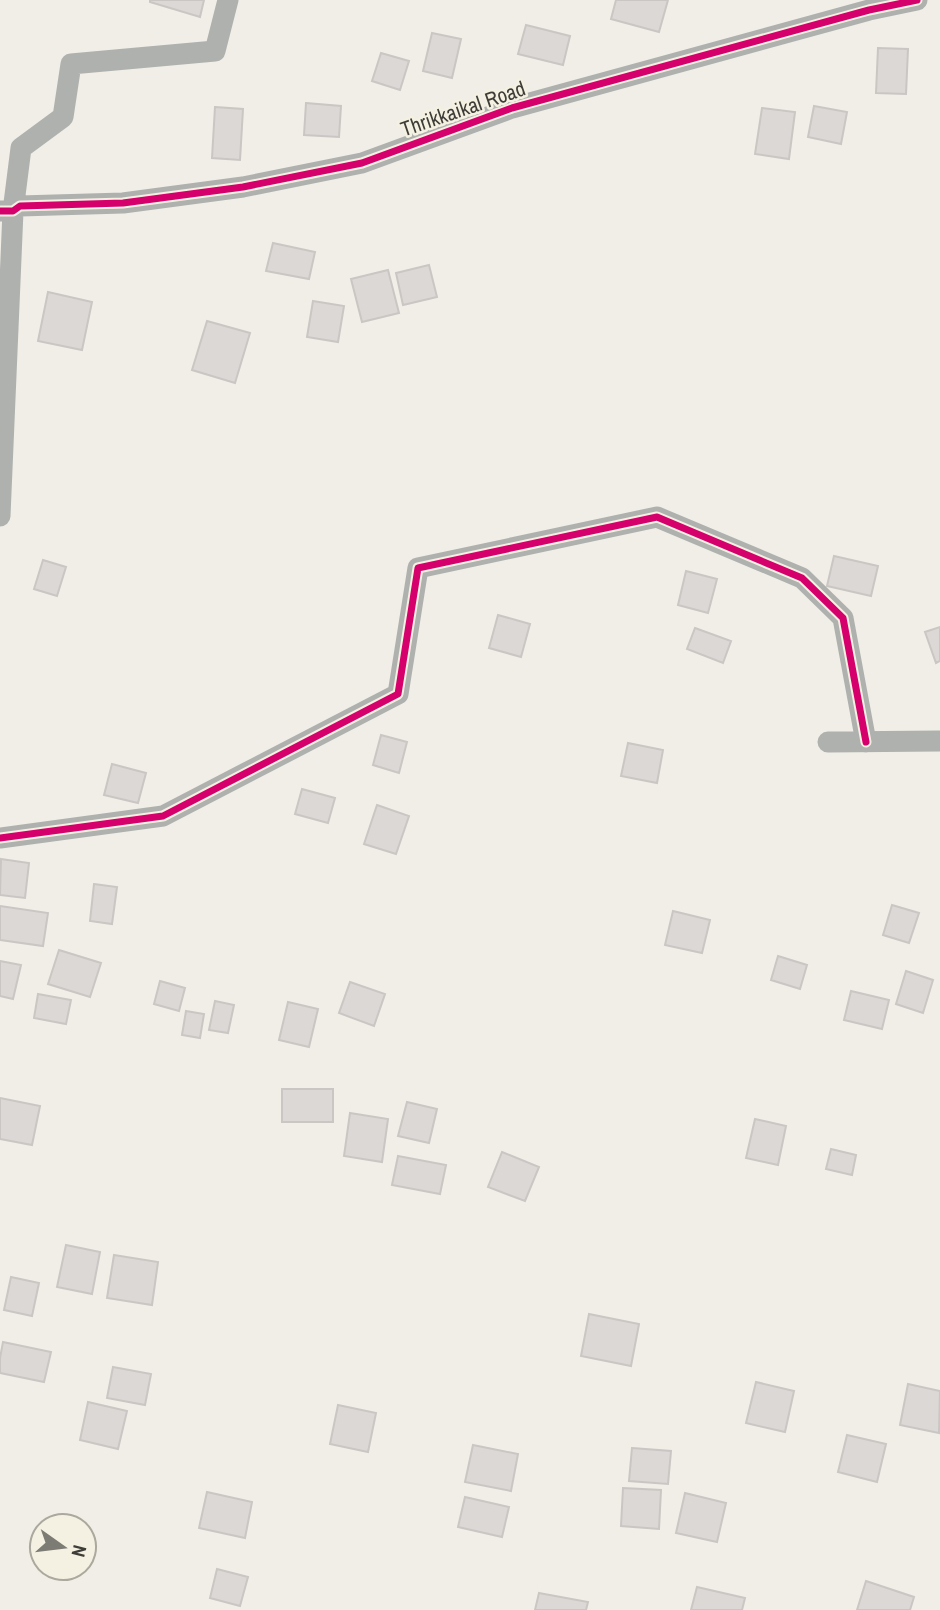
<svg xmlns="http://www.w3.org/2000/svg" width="940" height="1610" font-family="'Archivo Narrow',sans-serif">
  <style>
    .building { fill: #dcd8d6; stroke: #cac6c4; stroke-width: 2 }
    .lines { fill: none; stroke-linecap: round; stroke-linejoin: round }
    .street { stroke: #afb1af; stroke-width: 21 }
    .cycleway-casing { stroke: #f4f1e2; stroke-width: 11 }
    .cycleway { stroke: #d6006c; stroke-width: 7 }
    .labels { text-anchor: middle; stroke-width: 5; stroke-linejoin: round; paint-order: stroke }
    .street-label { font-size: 21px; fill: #3e3d37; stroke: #f4f1e2 }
  </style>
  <rect width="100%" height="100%" fill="#f0eee6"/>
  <path class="building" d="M150,0H204L200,17L150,2Z
    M616,0H668L659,32L611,19Z
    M526,25L570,36L563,65L518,54Z
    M432,33L461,39L452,78L423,71Z
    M878,48L908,49L906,94L876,93Z
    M381,53L409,61L400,90L372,81Z
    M306,103L341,106L339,137L304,135Z
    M814,106L847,112L841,144L808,137Z
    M215,107L243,109L240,160L212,158Z
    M762,108L795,112L789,159L755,154Z
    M273,243L315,252L309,279L266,271Z
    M429,265L437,297L403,305L396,273Z
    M388,270L399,313L362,322L351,279Z
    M48,292L92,302L82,350L38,341Z
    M313,301L344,306L338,342L307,337Z
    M207,321L250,333L235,383L192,370Z
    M834,556L878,566L871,596L827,586Z
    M43,560L66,567L57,596L34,589Z
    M686,571L717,579L708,613L678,605Z
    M498,615L530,624L521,657L489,648Z
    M940,627V661L936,663L925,632Z
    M695,628L731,641L723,663L687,649Z
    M381,735L407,742L399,773L373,765Z
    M628,743L663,750L657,783L621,776Z
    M112,764L146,773L138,803L104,795Z
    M302,789L335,798L328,823L295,814Z
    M377,805L409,816L396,854L364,844Z
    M1,859L29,863L25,898L0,895Z
    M94,884L117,887L112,924L90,921Z
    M892,905L919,913L909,943L883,935Z
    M0,906L48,913L43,946L0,940Z
    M673,911L710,920L702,953L665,945Z
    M59,950L101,963L90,997L48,984Z
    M778,956L807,965L800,989L771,980Z
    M0,961L21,965L13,999L0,996Z
    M906,971L933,980L923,1013L896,1004Z
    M160,981L185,988L179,1011L154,1004Z
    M350,982L385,994L374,1026L339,1013Z
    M851,991L889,1000L882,1029L844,1020Z
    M38,994L71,1000L66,1024L34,1018Z
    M215,1001L234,1005L228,1033L209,1030Z
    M288,1002L318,1009L309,1047L279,1040Z
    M186,1011L204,1014L200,1038L182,1035Z
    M282,1089H333V1122H282Z
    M0,1098L40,1106L32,1145L0,1139Z
    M407,1102L437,1109L429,1143L398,1136Z
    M350,1113L388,1119L382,1162L344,1156Z
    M755,1119L786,1126L778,1165L746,1158Z
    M831,1149L856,1155L852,1175L826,1169Z
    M502,1152L539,1167L525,1201L488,1187Z
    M398,1156L446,1165L440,1194L392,1185Z
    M66,1245L100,1252L92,1294L57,1287Z
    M114,1255L158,1262L152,1305L107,1298Z
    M11,1277L39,1283L32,1316L4,1310Z
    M589,1314L639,1324L631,1366L581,1356Z
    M3,1342L51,1352L44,1382L0,1373V1358Z
    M113,1367L151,1374L145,1405L107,1398Z
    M756,1382L794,1391L785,1432L746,1423Z
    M908,1384L940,1391L939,1433L900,1425Z
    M88,1402L127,1411L118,1449L80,1440Z
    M338,1405L376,1413L368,1452L330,1444Z
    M847,1435L886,1444L877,1482L838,1472Z
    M473,1445L518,1454L511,1491L465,1482Z
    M632,1448L671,1451L668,1484L629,1481Z
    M623,1488L661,1490L659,1529L621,1526Z
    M207,1492L252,1502L245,1538L199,1528Z
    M685,1493L726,1503L717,1542L676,1533Z
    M465,1497L509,1507L502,1537L458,1527Z
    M217,1569L248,1577L240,1606L210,1598Z
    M866,1581L914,1597L910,1610H857Z
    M697,1587L745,1598L742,1610H691Z
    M539,1593L588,1602L586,1610H535Z"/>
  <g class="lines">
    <path class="street" d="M0,211H13L20,206L123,203L243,187L362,163L512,108L869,10L917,0
      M0,516L13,211L21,148L63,117L71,64L215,51L228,0
      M828,742L940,741
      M0,838L163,816L398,694L418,568L657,517L802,578L843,618L866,742"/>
    <g class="cycleway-casing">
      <path id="cycleway" d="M0,211H13L20,206L123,203L243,187L362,163L512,108L869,10L917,0
        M0,838L163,816L398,694L418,568L657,517L802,578L843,618L866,742"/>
    </g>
    <use href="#cycleway" class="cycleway"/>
  </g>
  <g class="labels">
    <g class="street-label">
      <text transform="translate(463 109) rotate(-19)" y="7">Thrikkaikal Road</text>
    </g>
  </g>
  <g transform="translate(63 1547) rotate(104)"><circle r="33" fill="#f4f1e2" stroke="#aba99e" stroke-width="2"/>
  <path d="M0-5L12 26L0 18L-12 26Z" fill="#7c7b74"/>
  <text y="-10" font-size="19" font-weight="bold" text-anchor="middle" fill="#3e3d37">N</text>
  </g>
</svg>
